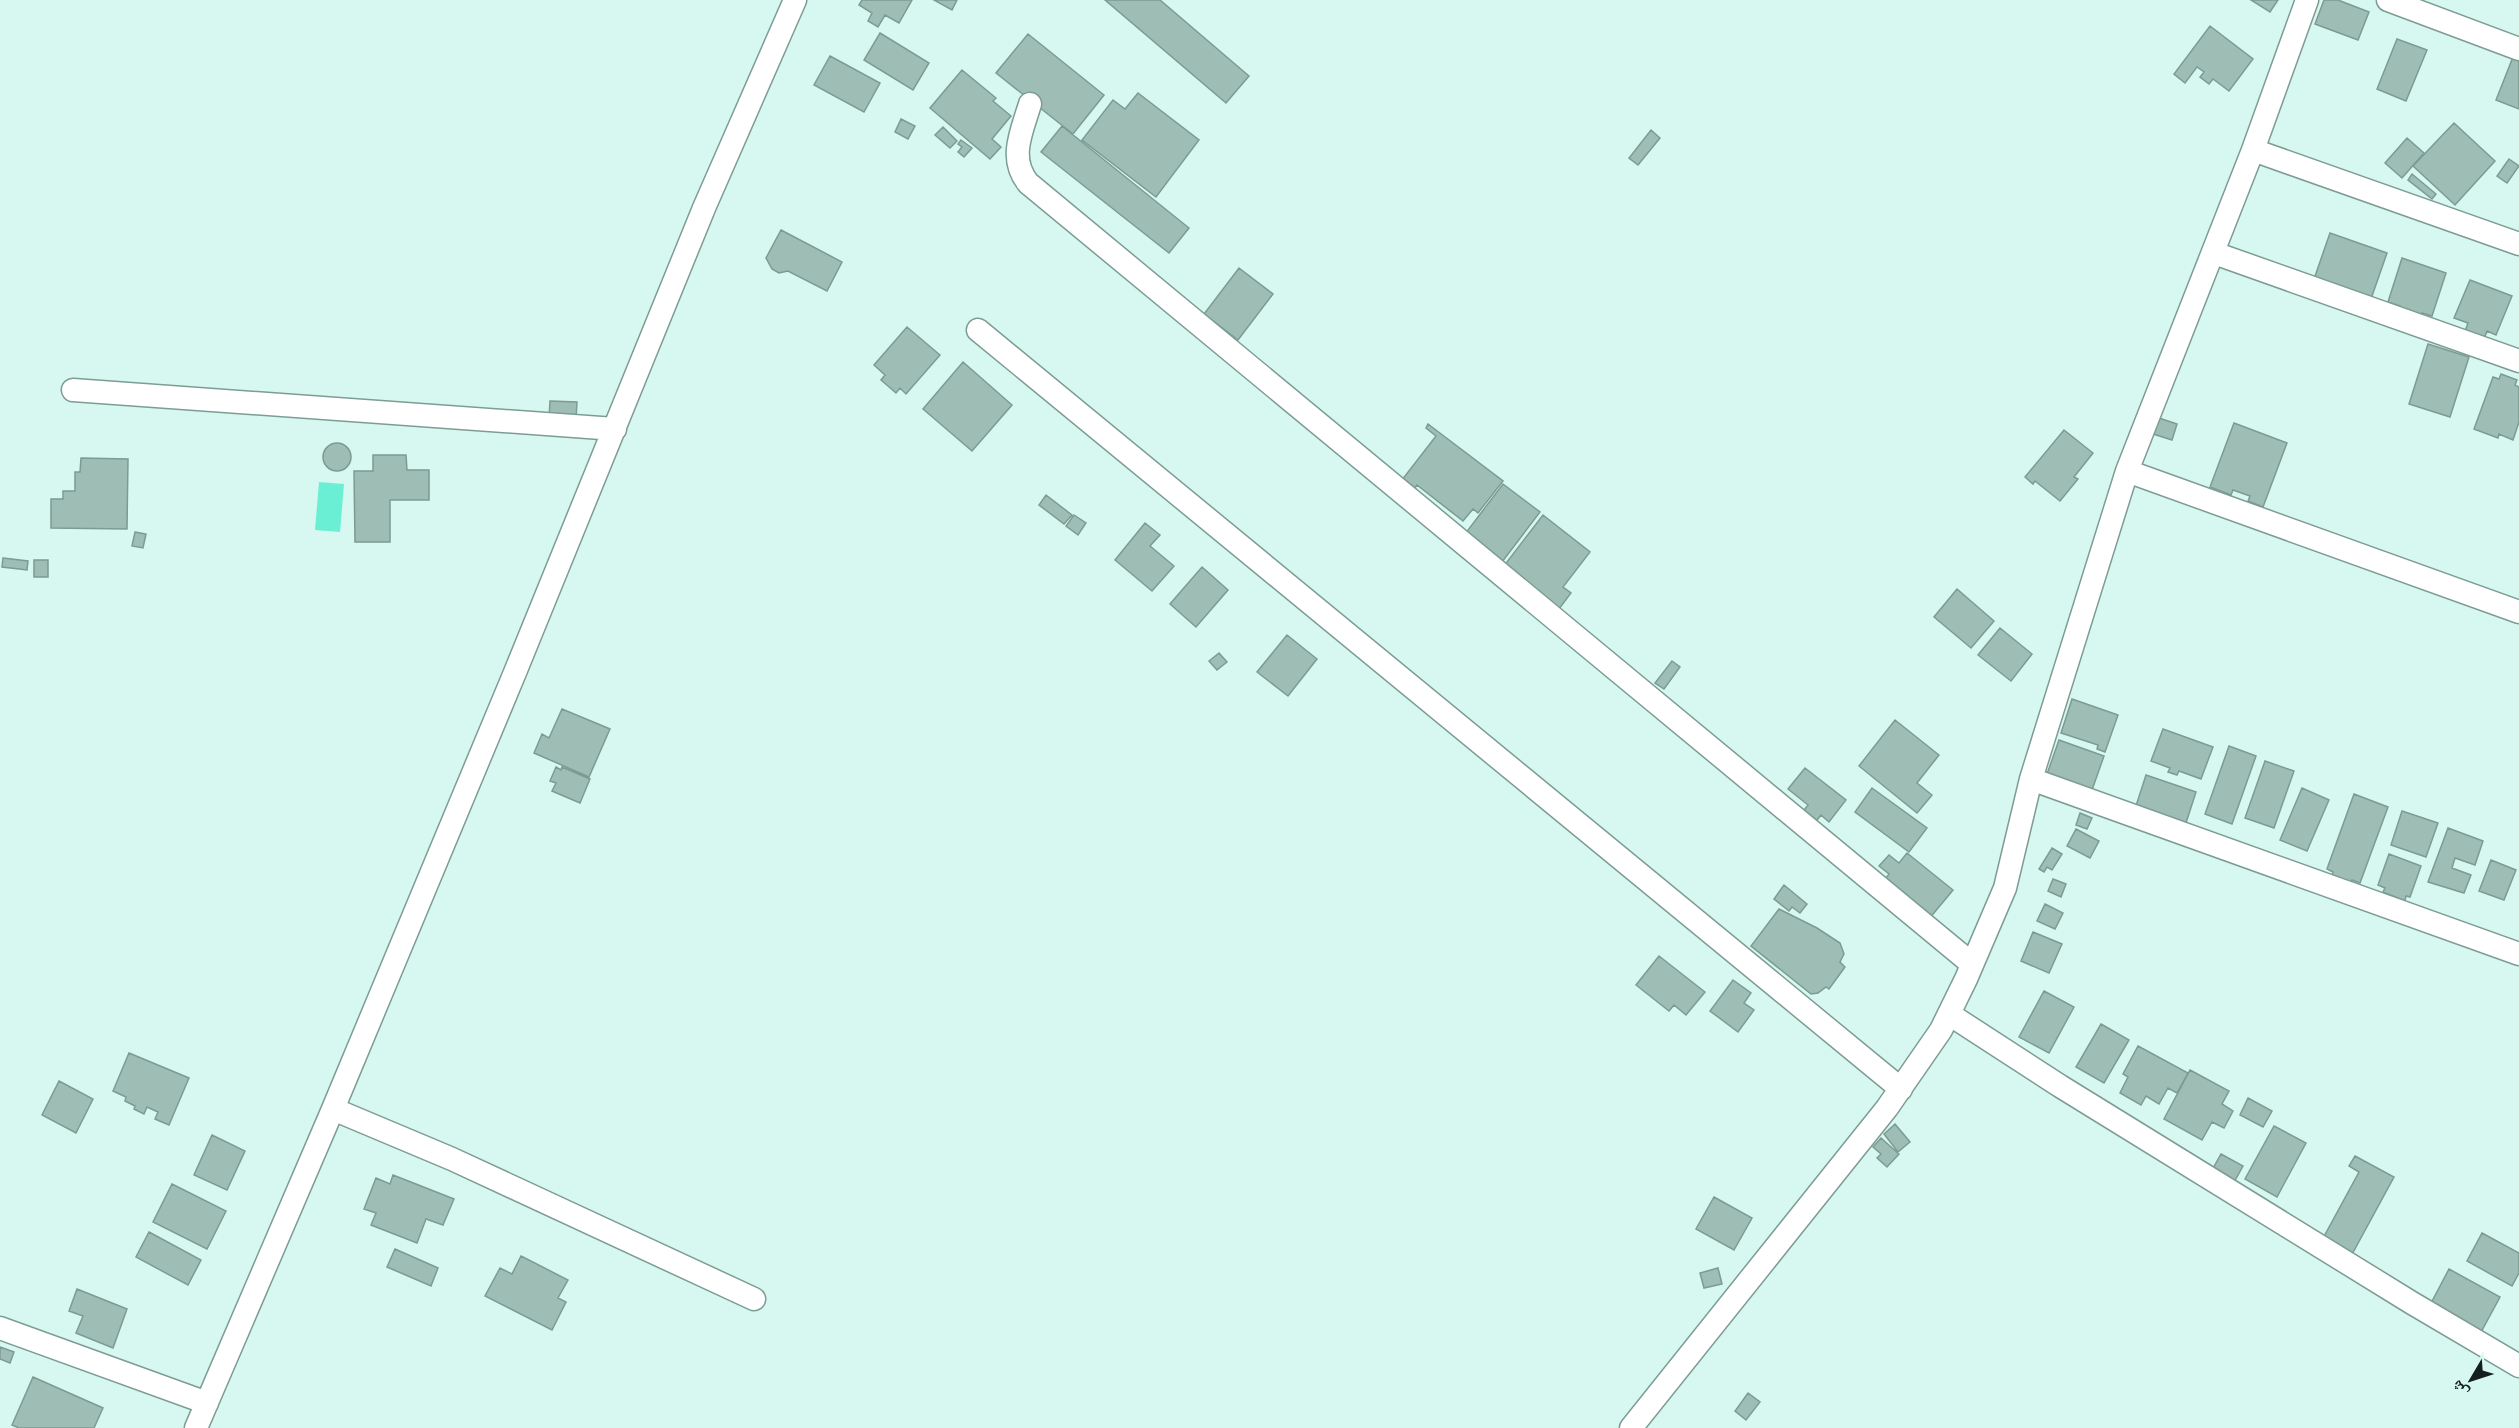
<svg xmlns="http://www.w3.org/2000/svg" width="2519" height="1428" font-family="'Open Sans','Noto Naskh Arabic',sans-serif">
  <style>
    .water { fill: #6befd4 }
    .building { fill: #9dbdb5; stroke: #7b9b93; stroke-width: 1.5 }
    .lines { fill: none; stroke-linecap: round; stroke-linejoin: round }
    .minor-casing { stroke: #7d9c94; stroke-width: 25 }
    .minor { stroke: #fff; stroke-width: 22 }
  </style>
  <rect width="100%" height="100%" fill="#d7f8f0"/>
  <path class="water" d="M319,482L344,484L340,532L315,530Z"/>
  <path class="building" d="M862,0H912L899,23L885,15L878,27L868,21L872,13L859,5Z
    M934,0H957L952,10Z
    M1105,0H1160L1249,76L1226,103Z
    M2251,0H2278L2270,12Z
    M2324,0H2338L2369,12L2358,40L2315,24Z
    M2210,26L2253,59L2229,91L2213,79L2209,84L2200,77L2204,72L2197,67L2185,83L2174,74Z
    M880,33L929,63L913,90L864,60Z
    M1028,34L1104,95L1073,134L996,73Z
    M2397,39L2427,50L2406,101L2377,89Z
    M830,56L880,83L864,112L814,85Z
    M2513,57L2519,59V109L2496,100Z
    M962,70L996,98L993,101L1011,116L992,139L1001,147L990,159L930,108Z
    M1138,93L1199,140L1156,197L1082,140L1113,100L1125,109Z
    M901,119L915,126L908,139L895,132Z
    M2454,123L2495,161L2455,205L2413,166Z
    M1062,126L1189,228L1169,253L1041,152Z
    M943,127L957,141L950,148L935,135Z
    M1651,130L1660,138L1638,165L1629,158Z
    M2407,138L2424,153L2402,178L2385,163Z
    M961,140L972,148L964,157L958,152L962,147L958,144Z
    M2509,159L2519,166L2507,183L2497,176Z
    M2412,174L2436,194L2432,199L2408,180Z
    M781,230L842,262L827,291L788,271L779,273L772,269L766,258Z
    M2330,233L2387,253L2371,299L2314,279Z
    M2402,258L2446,273L2432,316L2422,313L2420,319L2398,312L2400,306L2388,302Z
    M1239,268L1273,294L1238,340L1204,314Z
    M2470,280L2512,296L2496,335L2487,331L2484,339L2465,331L2468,323L2454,318Z
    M907,327L940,355L906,394L900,388L896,393L881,380L885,375L874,365Z
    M2428,344L2469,357L2450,417L2409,404Z
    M963,362L1012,405L972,451L923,409Z
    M2501,374L2517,380L2515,385L2519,387V422L2513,440L2499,434L2498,438L2474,429L2493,377L2499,379Z
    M550,401L577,402L576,420L549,418Z
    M2159,418L2177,424L2172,440L2153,434Z
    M2234,423L2287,443L2263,507L2248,501L2250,496L2233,490L2231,495L2210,487Z
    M1428,424L1503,481L1478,513L1473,509L1463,521L1417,485L1410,494L1398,485L1436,436L1426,428Z
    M2064,430L2093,453L2074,477L2078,479L2060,501L2035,481L2033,484L2025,477Z
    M323 457a14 14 0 1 1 28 0a14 14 0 1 1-28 0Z
    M373,455H406L407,470H429V500H390V542H355L354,471H373Z
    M81,458L128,459L127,529L51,528V499H63V491H75V472H80Z
    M1503,484L1540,512L1502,562L1465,534Z
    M1046,495L1072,515L1064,524L1039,505Z
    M1074,515L1086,523L1078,535L1066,526Z
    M1543,515L1590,552L1563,587L1571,593L1556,613L1500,571Z
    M1145,523L1160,535L1150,546L1174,566L1152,591L1115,560Z
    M135,532L146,534L143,548L132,546Z
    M3,558L28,561L27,570L2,567Z
    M34,560H48V577H34Z
    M1202,567L1228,590L1196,627L1170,604Z
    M1957,589L1994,621L1971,648L1934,617Z
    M2000,628L2032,654L2011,681L1978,655Z
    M1287,635L1317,659L1288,696L1257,672Z
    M1219,653L1227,662L1217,670L1209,661Z
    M1672,661L1680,667L1664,689L1655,683Z
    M2072,699L2118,715L2105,752L2097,749L2098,745L2061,733Z
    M562,709L610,729L589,777L534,753L542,734L549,738Z
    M1895,720L1939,755L1917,783L1932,795L1917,813L1859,766Z
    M2163,729L2213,747L2201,779L2179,771L2177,775L2168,772L2170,768L2151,761Z
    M2059,740L2104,756L2092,790L2047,774Z
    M2229,746L2256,756L2232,824L2205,814Z
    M2265,761L2294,771L2274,828L2245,818Z
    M556,767L561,770L562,767L590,779L580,803L552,791L556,783L550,781Z
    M1805,768L1846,800L1829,822L1821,815L1814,824L1801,814L1808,805L1788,789Z
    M2146,775L2196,792L2185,826L2135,809Z
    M1872,788L1927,828L1909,852L1855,812Z
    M2302,788L2329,800L2307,851L2280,840Z
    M2354,794L2388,807L2360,883L2352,880L2351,883L2332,876L2333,872L2327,869Z
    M2402,811L2438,823L2426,857L2391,845Z
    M2080,813L2092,818L2087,829L2076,825Z
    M2448,828L2483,841L2475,865L2455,858L2452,868L2471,875L2464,893L2428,882Z
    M2076,829L2099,841L2090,858L2067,846Z
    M2052,848L2062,854L2052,870L2047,867L2044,872L2039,869Z
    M1907,853L1953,890L1929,919L1883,882L1889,874L1879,866L1889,855L1899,863Z
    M2389,854L2421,866L2410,897L2406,896L2405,901L2383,892L2385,888L2378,885Z
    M2491,860L2516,870L2504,900L2479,891Z
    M2053,879L2066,884L2061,897L2048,891Z
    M1784,885L1807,904L1800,913L1792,907L1789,911L1774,899Z
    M2045,904L2063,913L2055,929L2037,921Z
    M1779,909L1817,928L1840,943L1844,954L1840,962L1845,967L1829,989L1826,987L1818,993L1811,994L1751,946Z
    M2033,932L2062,944L2049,973L2021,961Z
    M1659,956L1705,992L1686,1015L1674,1005L1669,1011L1636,985Z
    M1733,980L1751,993L1744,1003L1754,1010L1738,1032L1710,1011Z
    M2044,991L2074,1007L2049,1053L2019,1037Z
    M2101,1024L2129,1040L2104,1083L2076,1067Z
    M2138,1046L2188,1073L2177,1093L2168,1088L2159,1104L2146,1096L2141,1105L2120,1093L2128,1077L2123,1074Z
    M129,1053L189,1078L169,1125L155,1119L158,1112L147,1107L144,1114L134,1109L135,1106L125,1101L126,1097L113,1091Z
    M2190,1070L2229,1091L2222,1104L2233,1111L2224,1128L2212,1122L2202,1140L2164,1119Z
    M59,1081L93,1099L76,1133L42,1115Z
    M2248,1098L2272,1111L2263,1127L2240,1115Z
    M1895,1124L1910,1142L1898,1152L1884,1134Z
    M2274,1126L2306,1143L2277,1197L2245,1179Z
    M212,1135L245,1151L227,1190L194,1175Z
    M1881,1138L1899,1154L1887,1167L1877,1158L1881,1154L1873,1147Z
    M2221,1154L2243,1166L2233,1184L2211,1172Z
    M2355,1156L2394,1177L2350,1258L2321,1242L2359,1172L2349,1166Z
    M393,1175L454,1199L443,1225L426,1219L417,1243L371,1225L376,1213L364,1209L376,1178L390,1184Z
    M172,1184L226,1211L207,1249L153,1222Z
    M1714,1197L1752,1218L1734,1250L1696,1229Z
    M149,1232L201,1260L188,1285L136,1257Z
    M2482,1233L2519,1253V1273L2512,1286L2467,1261Z
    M395,1249L438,1268L431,1286L387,1267Z
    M521,1256L568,1280L558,1298L566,1302L552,1330L485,1296L500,1268L512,1274Z
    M1718,1268L1722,1284L1704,1288L1700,1273Z
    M2449,1269L2500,1297L2480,1334L2429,1307Z
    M77,1289L127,1309L113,1348L76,1333L83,1316L69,1311Z
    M0,1347L14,1352L10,1363L0,1359Z
    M33,1377L103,1408L94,1428H19L12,1425Z
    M1748,1393L1760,1402L1746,1420L1735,1411Z"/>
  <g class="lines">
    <g class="minor-casing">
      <path id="minor" d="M2388,0L2519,49
        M1030,104C1022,131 1008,158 1028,183L1972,964
        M2253,150L2519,244
        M2214,253L2519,361
        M978,330L1901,1089
        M73,390L615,429
        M2127,471L2519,612
        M2031,779L2519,954
        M1949,1014L2060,1086L2412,1303L2519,1366
        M333,1109L452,1159L754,1299
        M0,1328L207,1403
        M196,1428L333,1109L516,670L704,208L795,0
        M1631,1428L1887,1108L1941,1030L1966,979L2005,888L2031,779L2127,471L2253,150L2307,0"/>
    </g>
    <use href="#minor" class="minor"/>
  </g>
  <g transform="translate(2471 1380) rotate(231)" stroke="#d7f8f0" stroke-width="4.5" paint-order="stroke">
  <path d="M0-4.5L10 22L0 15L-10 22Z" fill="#13201d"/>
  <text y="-9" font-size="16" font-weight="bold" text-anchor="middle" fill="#13201d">ش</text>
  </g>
</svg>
